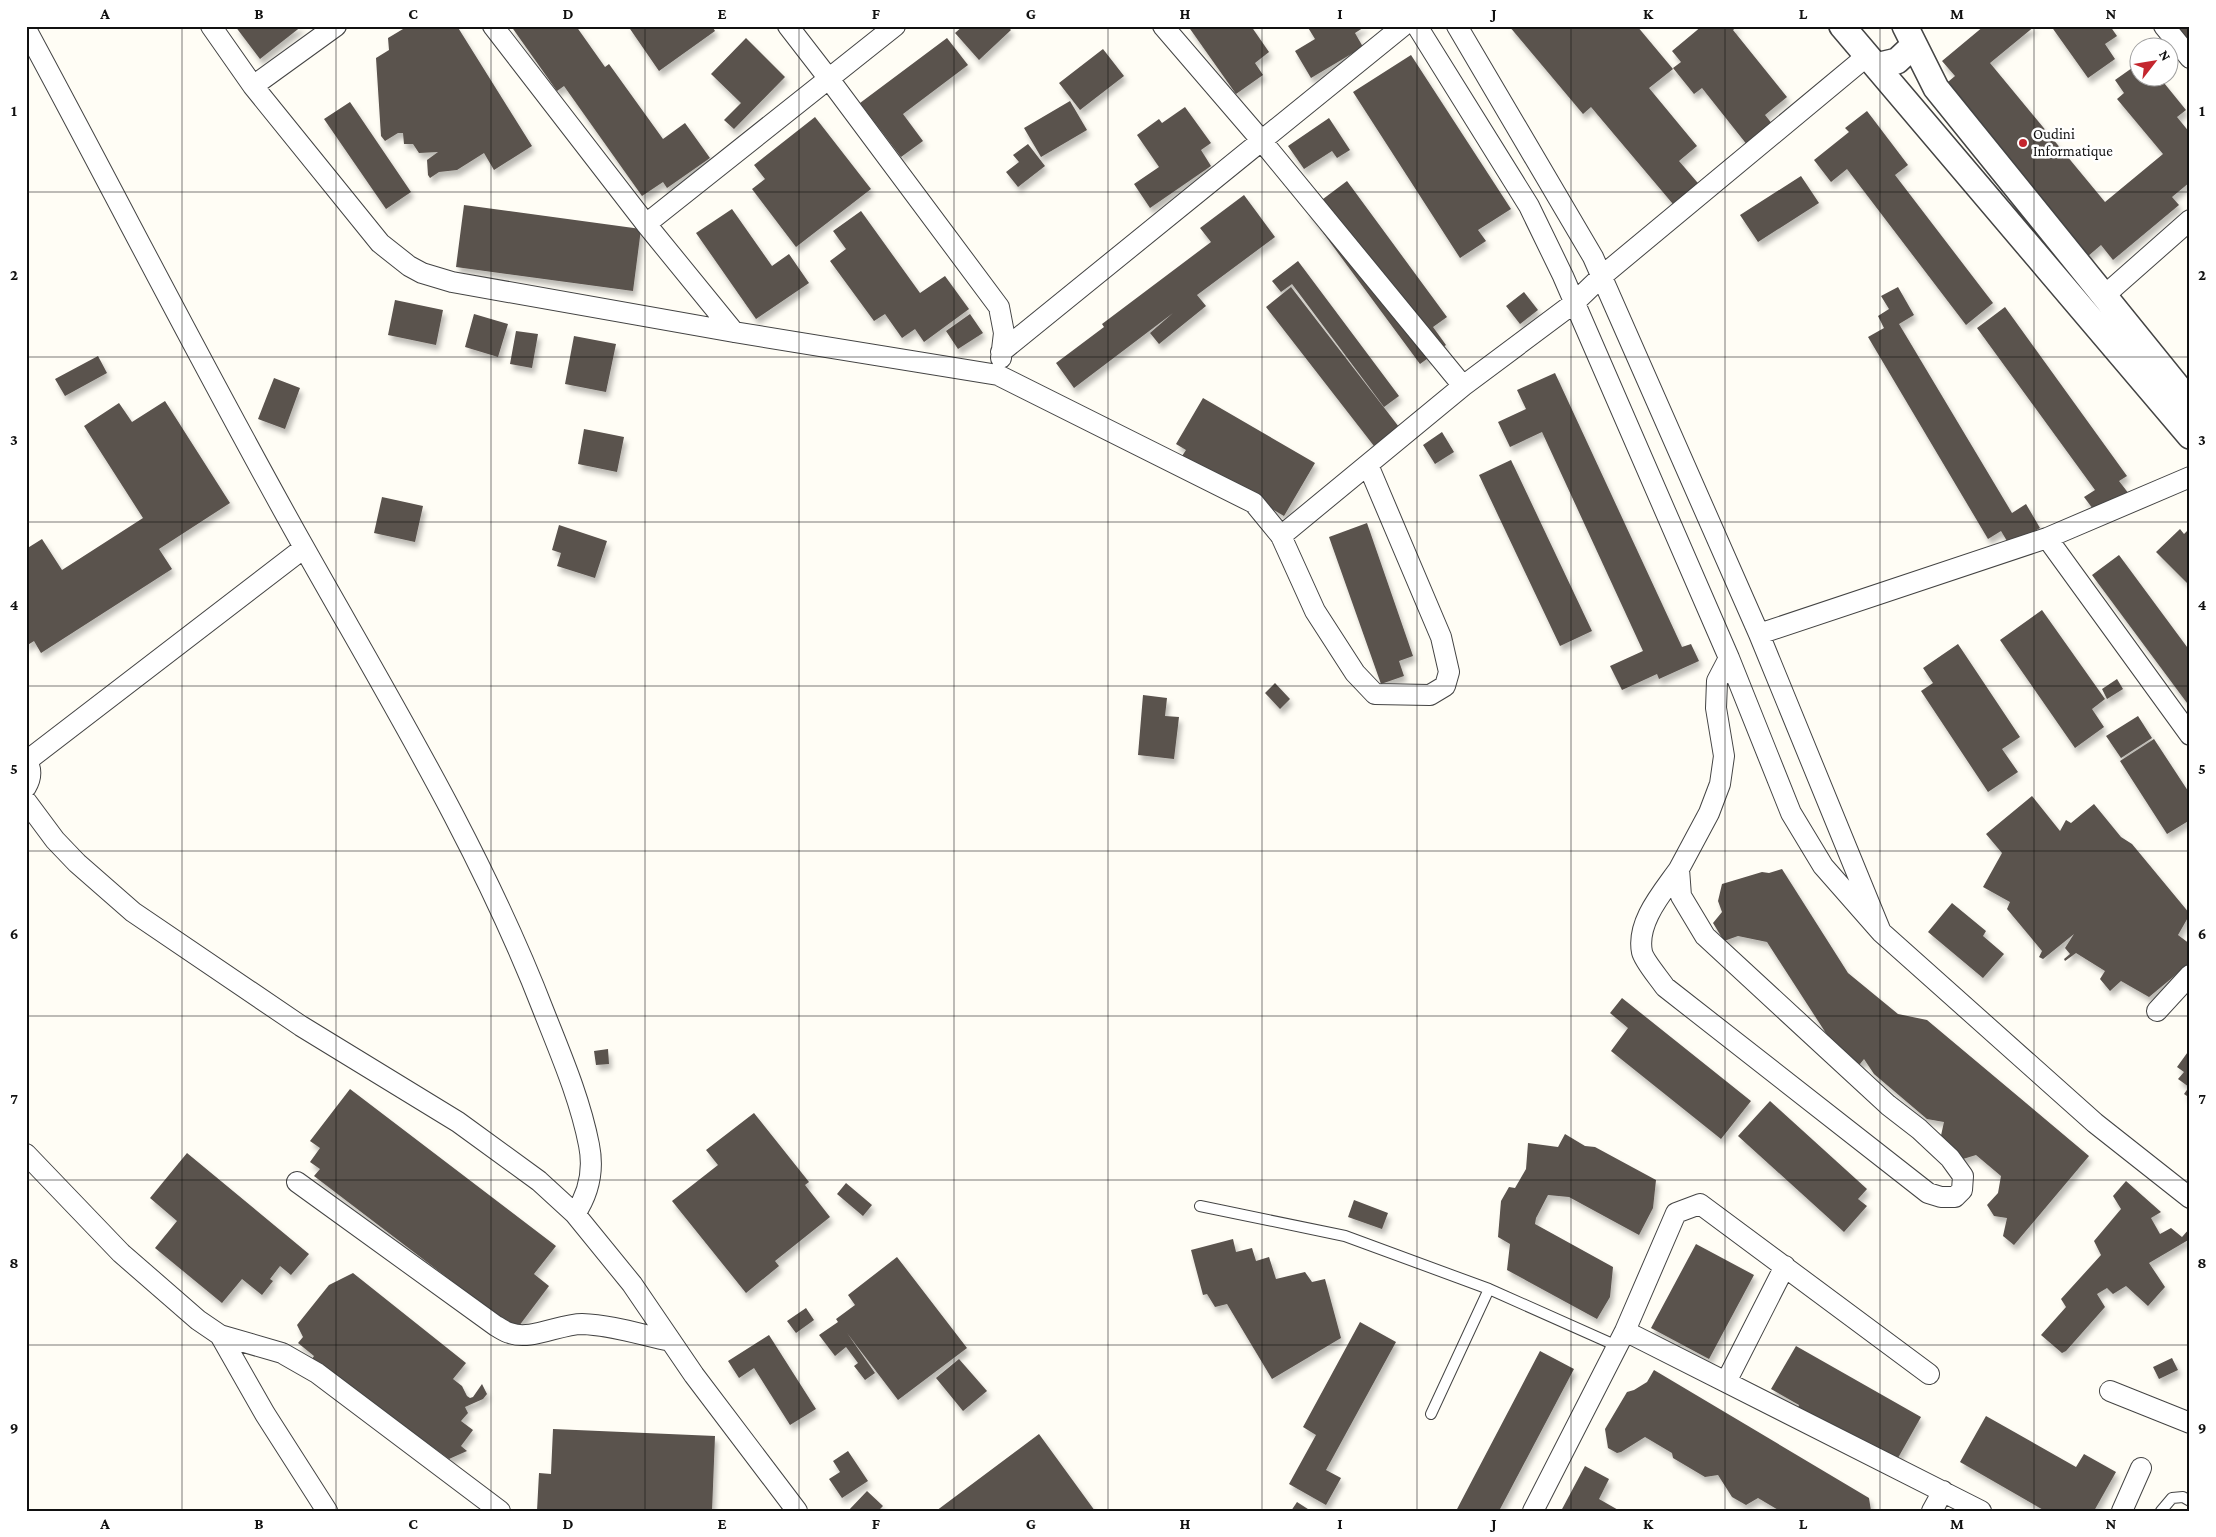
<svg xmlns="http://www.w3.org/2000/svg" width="2216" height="1537" font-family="'Crimson Pro',serif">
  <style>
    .building { fill: #5a524d; filter: url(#shadow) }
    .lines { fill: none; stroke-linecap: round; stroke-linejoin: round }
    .service-casing { stroke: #444; stroke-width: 12 }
    .minor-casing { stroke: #444; stroke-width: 22 }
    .tertiary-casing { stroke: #444; stroke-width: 28 }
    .service { stroke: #fff; stroke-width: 10 }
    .minor { stroke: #fff; stroke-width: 20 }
    .tertiary { stroke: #fff; stroke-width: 25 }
    .grid { fill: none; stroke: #111; stroke-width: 1; stroke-opacity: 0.55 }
    .poi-dot { fill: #c4262e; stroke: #fff; stroke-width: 2 }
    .labels { text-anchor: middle; stroke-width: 5; stroke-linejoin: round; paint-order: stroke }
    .poi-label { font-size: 15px; fill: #111; stroke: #fff; text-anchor: start }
    .neatline { fill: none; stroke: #111; stroke-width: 2 }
    .grid-label { font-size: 16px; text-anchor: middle; font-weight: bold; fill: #111 }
  </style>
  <defs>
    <filter id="shadow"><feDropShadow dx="3" dy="5.5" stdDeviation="2.5" flood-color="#0004"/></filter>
  </defs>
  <rect width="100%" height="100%" fill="#fffdf5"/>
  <path class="building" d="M235,26H302L260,59Z
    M408,26H457L532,146L494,170L484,153L457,170L439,172L430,178L428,175L427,160L438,152L419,153L413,144H404L403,133H398L385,141L381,136L376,58L389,50L388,38Z
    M511,26H576L605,67L609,64L663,139L685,123L710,158L667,188L663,182L642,196L564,86L557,91Z
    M628,26H712L715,31L659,71Z
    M963,26H1007L1011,30L979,60L955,33Z
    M1188,26H1251L1269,52L1255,63L1263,75L1236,94Z
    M1307,26H1366L1355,33L1363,47L1311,78L1295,51L1315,39Z
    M1509,26H1637L1673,69L1649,88L1697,146L1679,161L1703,189L1678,210L1591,107L1583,114Z
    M1702,26H1738L1733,30L1787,97L1765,115L1777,130L1752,151L1702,88L1694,94L1673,68L1681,62L1672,51Z
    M1984,26H2035L1990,63L2105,202L2163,154L2117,99L2124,93L2115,80L2132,68L2140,80L2143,78H2160L2186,110L2177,117L2190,133V182L2172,197L2179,205L2113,260L2101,245L2087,257L1942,87L1955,76L1942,61Z
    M2051,26H2110L2117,36L2105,44L2115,59L2088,78Z
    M2160,26H2190V66Z
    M746,38L785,77L734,129L724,120L741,103L711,74Z
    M947,38L968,65L903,114L923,141L901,157L860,103Z
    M1103,49L1124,76L1080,110L1059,83Z
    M1411,55L1511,209L1478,230L1486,241L1460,258L1353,92Z
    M1070,101L1087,130L1041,157L1024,128Z
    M350,102L411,192L386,209L324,119Z
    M1185,107L1211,143L1201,150L1211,166L1150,208L1134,184L1159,167L1137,135L1159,119L1162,123Z
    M1867,111L1908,165L1895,175L1993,303L1966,325L1847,169L1831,182L1814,160L1849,132L1845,128Z
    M815,117L871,189L796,247L752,189L765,179L754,165Z
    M1329,118L1350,150L1337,158L1332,151L1304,169L1288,146Z
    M1028,144L1045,166L1018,187L1006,172L1019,162L1013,155Z
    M1801,176L1819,203L1758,242L1740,215Z
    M1347,181L1447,317L1433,327L1446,345L1420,364L1307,211Z
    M1244,195L1275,237L1197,295L1206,306L1159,344L1150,333L1173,313L1074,388L1056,363L1104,327L1102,324L1211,242L1200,228Z
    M464,205L641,229L633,291L456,267Z
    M732,209L772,266L789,254L809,283L756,319L696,233Z
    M861,211L920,293L945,276L969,309L924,342L915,329L902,338L885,314L874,321L830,261L846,249L833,231Z
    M1298,261L1399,396L1384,407L1292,284L1281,292L1272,281Z
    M1291,287L1399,427L1374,446L1266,307Z
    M1898,287L1914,315L1899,324L2012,513L2026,504L2040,528L2010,546L2001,531L1988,539L1868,337L1884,328L1878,316L1889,309L1881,296Z
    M1524,292L1538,310L1520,324L1506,306Z
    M395,300L443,310L436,345L388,335Z
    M2005,307L2127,476L2119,481L2129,494L2099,517L2084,497L2095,490L1977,328Z
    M474,314L508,324L498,357L465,347Z
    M970,314L983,333L958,349L946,331Z
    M516,331L538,334L532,368L510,364Z
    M574,336L616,344L606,392L565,384Z
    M98,356L107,373L65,396L55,379Z
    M1555,373L1682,647L1691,644L1699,661L1659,679L1657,674L1622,690L1610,666L1643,651L1542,432L1510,447L1498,422L1526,409L1517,390Z
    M274,378L300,388L285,429L258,419Z
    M1203,398L1315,463L1284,516L1182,456L1186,450L1176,444Z
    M165,401L230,503L159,549L172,569L41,653L34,641L26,646V549L42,539L62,570L143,518L84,426L119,403L132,422Z
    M584,429L624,437L617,472L578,464Z
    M1442,432L1454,452L1435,464L1423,445Z
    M1511,460L1592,631L1560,646L1479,475Z
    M382,497L423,506L415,542L374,533Z
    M1367,523L1413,656L1399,661L1404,676L1381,684L1329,537Z
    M559,525L607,541L595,578L557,566L561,553L552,550Z
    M2190,528V586L2156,552L2180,529L2184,534Z
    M2119,555L2190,651V707L2092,575Z
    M2042,610L2105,699L2092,709L2104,727L2075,748L2000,640Z
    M1958,644L2020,737L2002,749L2018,772L1988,792L1921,691L1933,683L1923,668Z
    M2117,679L2123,689L2107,699L2102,689Z
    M1275,683L1290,699L1280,709L1265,693Z
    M1143,695L1167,698L1165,716L1179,717L1174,759L1138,755Z
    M2138,716L2152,738L2121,758L2106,736Z
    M2154,739L2190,794V820L2167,834L2120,761Z
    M2032,796L2060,831L2066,820L2071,823L2094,804L2121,837L2132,844L2190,914L2178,935L2190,944V963L2149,997L2121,981L2110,991L2100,979L2105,971L2076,953L2065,961L2064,959L2070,954L2065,948L2074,934L2043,959L2039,957L2042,951L2007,909L2010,902L1983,887L2002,853L1986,834Z
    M1782,869L1848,973L1898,1014L1927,1020L2089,1156L2014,1245L2003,1236L2007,1218L1994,1216L1987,1205L1998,1193L2001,1176L1976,1155L1963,1159L1940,1140L1944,1122L1927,1119L1874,1074L1864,1059L1856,1069L1842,1058L1767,942L1738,936L1724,941L1713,923L1722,912L1718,901L1722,884L1762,872L1769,873Z
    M1952,903L1986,931L1983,936L2004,954L1983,978L1928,932Z
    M1622,998L1751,1101L1721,1139L1611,1051L1628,1028L1610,1013Z
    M608,1049L609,1064L596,1065L594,1051Z
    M2190,1049V1098L2184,1094L2189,1087L2178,1079L2184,1072L2177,1067Z
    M350,1089L556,1246L534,1274L549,1286L516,1330L314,1176L320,1169L310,1162L320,1148L310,1141Z
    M1770,1101L1867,1189L1858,1199L1867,1206L1844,1232L1738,1136Z
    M754,1113L809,1182L805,1185L830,1217L775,1261L779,1266L746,1293L672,1201L718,1165L706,1150Z
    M1565,1134L1585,1146L1595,1147L1656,1180L1653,1208L1639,1235L1569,1197L1548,1195L1536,1218L1535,1224L1613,1267L1610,1297L1597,1319L1507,1270L1510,1244L1498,1237L1501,1201L1509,1187L1515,1188L1526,1169L1528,1143L1558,1147Z
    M187,1153L309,1254L291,1275L280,1266L270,1279L273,1281L262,1295L242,1279L222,1303L155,1248L177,1221L150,1198Z
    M2126,1181L2161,1212L2151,1218L2160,1234L2171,1228L2182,1237L2190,1228V1239L2149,1263L2165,1287L2148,1306L2126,1286L2113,1294L2107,1288L2097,1294L2105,1307L2066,1351L2062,1353L2041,1335L2066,1307L2061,1299L2101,1255L2094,1241L2121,1209L2113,1196Z
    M846,1183L872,1205L863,1216L837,1194Z
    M1354,1200L1388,1213L1382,1229L1348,1217Z
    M1233,1239L1236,1252L1252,1248L1256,1261L1269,1257L1276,1279L1305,1272L1312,1282L1325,1279L1341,1338L1272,1379L1227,1304L1215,1307L1207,1294L1203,1295L1191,1250Z
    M1696,1244L1754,1275L1709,1359L1651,1328Z
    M897,1257L967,1348L898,1400L847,1333L875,1373L865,1380L854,1366L858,1363L846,1347L835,1356L819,1335L838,1322L836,1319L855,1305L848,1295Z
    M353,1273L466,1363L453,1379L462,1386L467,1396L470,1398L473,1397L482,1384L487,1394L483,1399L465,1407L468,1413L461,1421L473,1430L461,1446L467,1451L449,1459L312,1359L314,1356L298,1343L303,1337L297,1325L329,1285Z
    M806,1308L814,1320L796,1333L787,1321Z
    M1360,1322L1396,1342L1326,1470L1341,1478L1326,1505L1289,1484L1316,1435L1303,1427Z
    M769,1335L816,1409L790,1425L754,1368L739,1378L728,1361Z
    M1796,1346L1921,1417L1894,1465L1797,1410L1799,1405L1771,1389Z
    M1540,1351L1574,1369L1499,1511H1456Z
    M2172,1358L2178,1370L2159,1379L2153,1367Z
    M959,1359L987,1391L963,1411L936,1378Z
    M1654,1370L1869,1498L1871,1511H1780L1758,1498L1746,1505L1732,1497L1718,1475L1705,1477L1673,1458L1672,1453L1645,1437L1621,1452L1617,1453L1608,1448L1605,1429L1627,1392L1634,1390L1647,1382Z
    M1986,1416L2076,1467L2084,1454L2116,1472L2094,1511H2069L2065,1509L2064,1511H2045L1960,1462Z
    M553,1429L715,1436L712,1511H537L539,1473L551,1474Z
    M1039,1434L1095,1511H936Z
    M848,1451L868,1481L842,1498L829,1479L840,1472L833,1461Z
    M1585,1466L1609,1479L1599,1499L1620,1511H1561Z
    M867,1491L883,1506L878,1511H848Z
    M1297,1502L1311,1511H1291Z"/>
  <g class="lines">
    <g class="service-casing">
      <path id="service" d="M1200,1206L1345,1236L1489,1289L1617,1346
        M1431,1414L1489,1289
        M2161,1511L2172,1498L2183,1497L2190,1501"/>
    </g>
    <g class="minor-casing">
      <path id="minor" d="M211,26L253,86L380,243L409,266L422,273L452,282L734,332L998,375L1254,503L1281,536L1315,611L1355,673L1375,694L1430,695L1445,686L1449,672L1441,637L1368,465
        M493,26L646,224L734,332
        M788,26L829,79L999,307L1004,333L1001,358
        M1163,26L1261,140L1463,386
        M1417,26L1529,206L1563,276L1729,658L1791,813L1823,866L1881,932L1759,634L1593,257L1457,26
        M2164,26L2190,58
        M26,29C120,203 209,379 306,551C391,702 482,851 544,1012C561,1055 580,1099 589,1145C594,1170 589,1193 575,1214
        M253,86L336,26
        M646,224L895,26
        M2105,295L2190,220
        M1001,352L1403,26
        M1281,536L1463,386L1574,303L1602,276L1867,56
        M2047,538L2190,735
        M1759,634L2047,538L2190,477
        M26,759C32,769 32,777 26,787
        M28,760L304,548
        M26,801L55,840L77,863L133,912L301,1026L458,1122L539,1181L575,1214L632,1284L694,1375L797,1511
        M1679,869C1663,892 1636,922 1642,952C1644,961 1659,978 1665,987L1928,1193L1941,1197H1955L1962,1190L1963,1176L1950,1158L1919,1129L1888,1105L1705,936L1681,896L1679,869L1709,813L1720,784L1724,756L1716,708L1717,681L1729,658
        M1881,932L2095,1123L2190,1198
        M2157,1011L2190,975
        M26,1154L121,1253L198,1320L220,1335L282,1353L317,1373L500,1511
        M297,1182L496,1326C500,1328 505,1332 510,1333C530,1341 560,1324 582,1324C612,1325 642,1335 671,1341
        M1625,1331L1981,1511
        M220,1335L265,1414L327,1511
        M1726,1382L1785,1266
        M2110,1391L2190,1423
        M1533,1511L1625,1331L1676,1213L1700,1204L1929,1374
        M1932,1511L1943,1491
        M2122,1511L2141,1468"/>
    </g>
    <g class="tertiary-casing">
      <path id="tertiary" d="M1842,26L2190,436
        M1905,26L1936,88L2190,402
        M1876,66L1897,61L1913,46"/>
    </g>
    <use href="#service" class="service"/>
    <use href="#minor" class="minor"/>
    <use href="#tertiary" class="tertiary"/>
  </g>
  <path class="grid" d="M182,26V1511M336,26V1511M491,26V1511M645,26V1511M799,26V1511M954,26V1511M1108,26V1511M1262,26V1511M1417,26V1511M1571,26V1511M1725,26V1511M1880,26V1511M2034,26V1511M26,192H2190M26,357H2190M26,522H2190M26,686H2190M26,851H2190M26,1016H2190M26,1180H2190M26,1345H2190"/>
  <circle class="poi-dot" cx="2023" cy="143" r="5"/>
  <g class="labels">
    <g class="poi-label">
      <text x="2033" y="139">Oudini<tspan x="2033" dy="17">Informatique</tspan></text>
    </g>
  </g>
  <rect width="2216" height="1537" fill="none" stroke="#ffffff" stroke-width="55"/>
  <g transform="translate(2154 62) rotate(59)"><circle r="24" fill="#ffffff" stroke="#a0a0a0"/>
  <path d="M0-4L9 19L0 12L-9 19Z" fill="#c4262e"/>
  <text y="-8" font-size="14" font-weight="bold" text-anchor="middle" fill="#111111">N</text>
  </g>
  <rect x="28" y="28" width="2160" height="1482" class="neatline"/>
  <g class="grid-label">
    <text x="105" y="19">A</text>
    <text x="259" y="19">B</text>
    <text x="413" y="19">C</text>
    <text x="568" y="19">D</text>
    <text x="722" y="19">E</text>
    <text x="876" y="19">F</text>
    <text x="1031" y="19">G</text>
    <text x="1185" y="19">H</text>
    <text x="1340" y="19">I</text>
    <text x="1494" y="19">J</text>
    <text x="1648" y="19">K</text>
    <text x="1803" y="19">L</text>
    <text x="1957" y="19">M</text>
    <text x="2111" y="19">N</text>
    <text x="14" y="116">1</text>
    <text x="2202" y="116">1</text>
    <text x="14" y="280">2</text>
    <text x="2202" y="280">2</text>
    <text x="14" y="445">3</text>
    <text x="2202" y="445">3</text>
    <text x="14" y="610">4</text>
    <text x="2202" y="610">4</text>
    <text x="14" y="774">5</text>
    <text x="2202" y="774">5</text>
    <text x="14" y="939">6</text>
    <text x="2202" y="939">6</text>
    <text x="14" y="1104">7</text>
    <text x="2202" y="1104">7</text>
    <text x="14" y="1268">8</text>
    <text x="2202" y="1268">8</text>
    <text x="14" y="1433">9</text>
    <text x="2202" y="1433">9</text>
    <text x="105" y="1529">A</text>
    <text x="259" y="1529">B</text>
    <text x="413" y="1529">C</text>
    <text x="568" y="1529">D</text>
    <text x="722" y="1529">E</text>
    <text x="876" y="1529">F</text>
    <text x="1031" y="1529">G</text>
    <text x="1185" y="1529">H</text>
    <text x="1340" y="1529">I</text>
    <text x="1494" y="1529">J</text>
    <text x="1648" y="1529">K</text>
    <text x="1803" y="1529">L</text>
    <text x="1957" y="1529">M</text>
    <text x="2111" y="1529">N</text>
  </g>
</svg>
